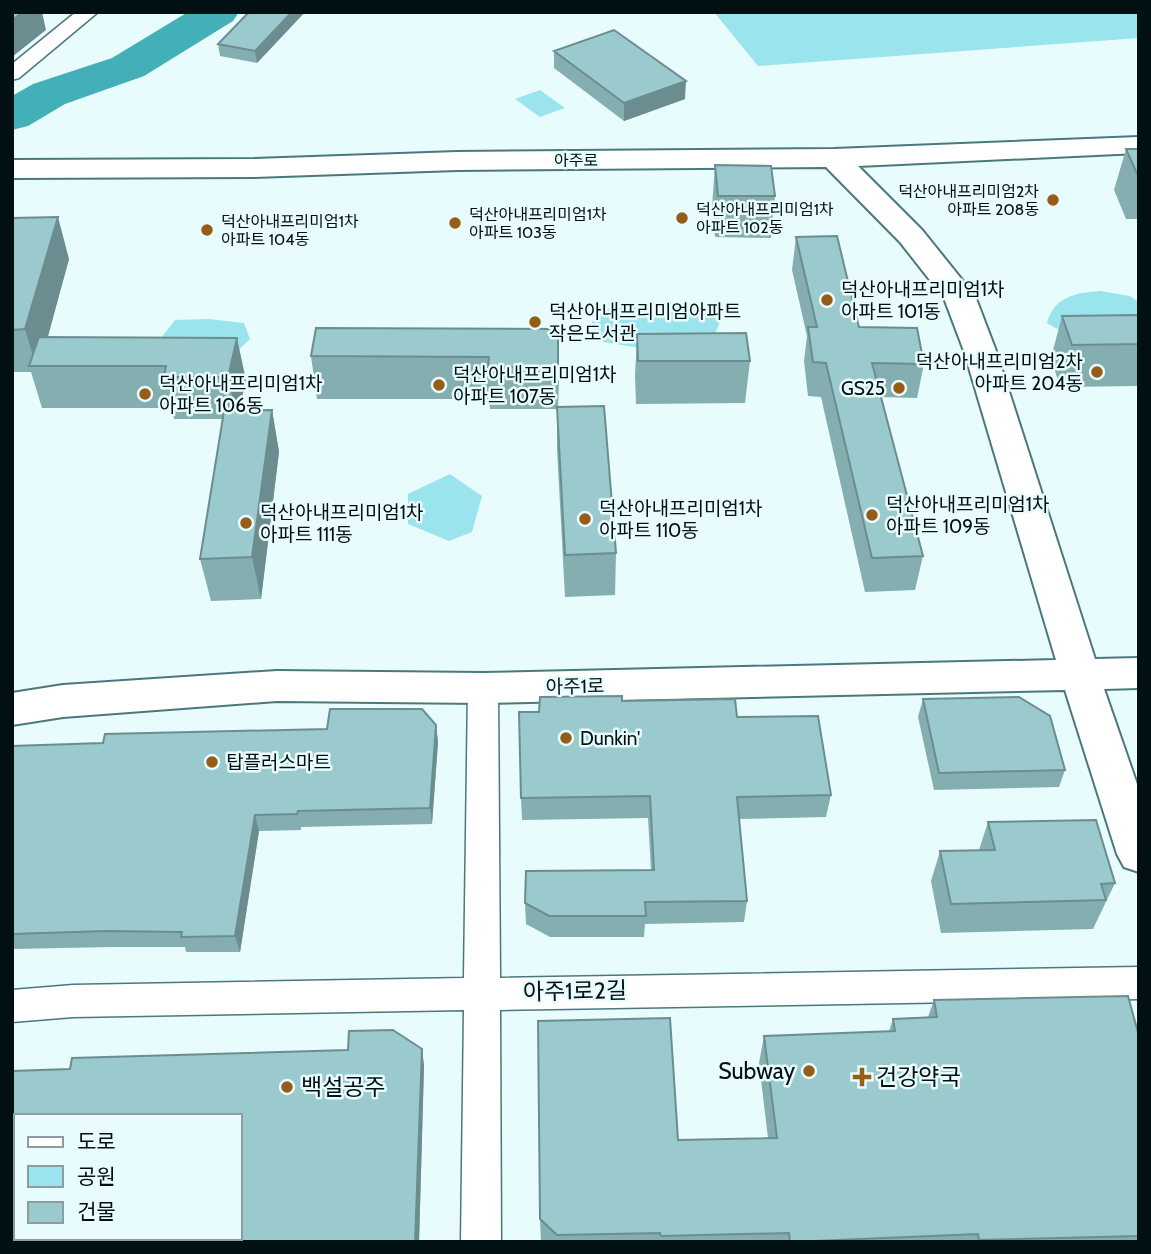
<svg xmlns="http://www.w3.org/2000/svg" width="1151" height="1254" font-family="Cabin,'Noto Sans KR',sans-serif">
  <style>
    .green { fill: #9ae5ed }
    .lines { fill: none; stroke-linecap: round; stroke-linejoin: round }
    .river { fill: #42afb9; fill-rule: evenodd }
    .street-casing { stroke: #4b787c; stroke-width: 3 }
    .secondary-casing { stroke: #4b787c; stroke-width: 4 }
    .street { fill: #fff; fill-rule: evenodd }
    .secondary { fill: #fff; fill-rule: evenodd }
    .wall { fill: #85aeb1 }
    .shaded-wall { fill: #6c8d90 }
    .building { fill: #9bcace; stroke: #6c8d90; stroke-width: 2 }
    .poi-dot { fill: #955d18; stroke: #e8fbfd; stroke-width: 2.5 }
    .labels { text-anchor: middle; stroke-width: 5; stroke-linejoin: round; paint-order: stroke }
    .far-street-label { font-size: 16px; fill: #011012; stroke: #e8fbfd }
    .far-poi-label { font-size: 16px; fill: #011012; stroke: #e8fbfd; text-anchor: start }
    .poi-label { font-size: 19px; fill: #011012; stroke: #e8fbfd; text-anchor: start }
    .street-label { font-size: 19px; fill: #011012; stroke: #e8fbfd }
    .near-street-label { font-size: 23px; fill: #011012; stroke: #e8fbfd }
    .near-poi-label { font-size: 23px; fill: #011012; stroke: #e8fbfd; text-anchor: start }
  </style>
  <rect width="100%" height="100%" fill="#e8fbfd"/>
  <path class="green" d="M714,12H1139V38L758,66Z
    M540,90L565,108L540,117L515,99Z
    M1100,291L1130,296L1139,302V329L1069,336L1047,323C1054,296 1076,293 1100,291Z
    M656,302L702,307L720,322L712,341L660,351L603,342L591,324L601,310Z
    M208,319L244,323L250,339L231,357L166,351L161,338L175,320Z
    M450,474L482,496L472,532L449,541L408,524V494Z"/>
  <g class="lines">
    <path class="river" d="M188,12H239L233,21L144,76L65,104L28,126L12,130V96L33,84L112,58Z"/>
    <g class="street-casing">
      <path id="street" d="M76,12H98L19,78L12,80V64Z
        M483,676L494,680L498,688L500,978L1139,967V999L500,1010L501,1242H461L464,1010L73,1017L12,1022V990L73,985L464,978L468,688L472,680Z"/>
    </g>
    <g class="secondary-casing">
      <path id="secondary" d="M1139,137V153L858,166L922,230L975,296L996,351L1095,659L1139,658V688L1104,689L1139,790V872L1124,867L1117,854L1065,690L483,703L277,701L63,717L12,725V693L63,685L277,671L483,673L1056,660L964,351L944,298L900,242L826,167L457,170L254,177L12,178V160L254,159L457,152L834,149Z"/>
    </g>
    <use href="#street" class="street"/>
    <use href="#secondary" class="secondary"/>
  </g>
  <path class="wall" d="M249,12H305L257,63L220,56L218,44Z
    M554,51L685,99L624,121L554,68Z
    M1126,149H1139V219H1126L1114,190Z
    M715,165L775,196L771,238L715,237L712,207Z
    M12,218L69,259L47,337L246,380L239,410H272L279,452L261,599L211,601L200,559L223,419H174L172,408H42L31,372H12Z
    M796,237L859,327L924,364L917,398L881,397L923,556L915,590L865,592L821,397L808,396L804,361L807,336L792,270Z
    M1139,315V386L1060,387L1051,358L1062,316Z
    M558,329V407L616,553L615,595L565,597L557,449V409H490L489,399H317L311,356Z
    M637,334L750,361L745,403L636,404L635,376Z
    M923,699L1065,770L1059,787L934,790L918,717Z
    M622,701L737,717L831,795L826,817L739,819L747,901L744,922L645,924L644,937H550L526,924L525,903L651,870L648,818L522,820L521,798L539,712Z
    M436,725L438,742L432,824L301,827V830L259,831L240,952H186L185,947H112L12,949V746L103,743Z
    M988,822L1115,883L1093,929L941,933L931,881L940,851L979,850Z
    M934,1000L1139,1036V1242H541L540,1219L678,1140L768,1138L759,1063L764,1036L889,1031L893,1019L928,1017Z
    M422,1049L424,1066L419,1242H169L240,1116H16V1192H12V1071L70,1069Z"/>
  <path class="shaded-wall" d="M23,12H42L46,30L12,57V20Z
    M292,12H305L257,63L255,51Z
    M686,81L685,99L624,121V103Z
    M58,217L69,259L40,366H36L25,329Z
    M558,329L559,371L558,409Z
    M237,338L246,380L237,419L228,377Z
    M272,410L279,452L261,599L252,557Z
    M436,725L438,742L432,824L430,808Z
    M255,815L259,831L240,952L235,936Z
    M422,1049L424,1066L419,1242H415Z"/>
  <path class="building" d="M12,12H23L12,20Z
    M249,12H292L255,51L218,44Z
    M614,30L686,81L624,103L554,51Z
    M1126,149H1139V178Z
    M715,165L771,166L775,196H718Z
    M58,217L25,329L12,330V218Z
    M837,236L859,327L917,328L924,364L872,363L923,556L872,558L826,363L813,362L808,327H817L796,237Z
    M1139,315V344L1072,345L1062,316Z
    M316,328L558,329V367H488L489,357L311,356Z
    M746,333L750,361H638L637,334Z
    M39,337L237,338L228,377H164L166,366H29Z
    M604,406L616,553L565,555L557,407Z
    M272,410L252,557L200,559L224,411Z
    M622,696V701L735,699L737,717L818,716L831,795L737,797L747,901L645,902L646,916H549L525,903L526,871L654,870L650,796L521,798L519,712H539L540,697Z
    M1019,697L1050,716L1065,770L939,773L923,699Z
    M330,709H422L436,725L430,808L298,811L297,814L255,815L235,936L181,937L182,932L106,931L12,934V746L103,743L105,734L327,729Z
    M1096,820L1115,883L1101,884L1106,900L951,904L940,851L995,850L988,822Z
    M1128,996L1139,1036V1236L979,1240L978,1234L790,1242L789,1233L661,1236L660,1233L557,1235L540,1219L538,1021L670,1018L678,1140L777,1138L764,1036L895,1031L893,1019L937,1017L934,1000Z
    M393,1030L422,1049L415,1242H169L170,1238H240V1116H16V1175H12V1071L70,1069L72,1058L348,1050L349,1031Z"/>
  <g class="poi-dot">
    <circle cx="1053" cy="200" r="7"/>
    <circle cx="682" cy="218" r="7"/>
    <circle cx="455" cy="223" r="7"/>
    <circle cx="207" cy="230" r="7"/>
    <circle cx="827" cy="300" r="7"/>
    <circle cx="535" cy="322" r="7"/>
    <circle cx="1097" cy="372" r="7"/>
    <circle cx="439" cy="385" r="7"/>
    <circle cx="899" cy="388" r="7"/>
    <circle cx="145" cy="394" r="7"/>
    <circle cx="872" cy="515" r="7"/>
    <circle cx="585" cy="519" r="7"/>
    <circle cx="246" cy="523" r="7"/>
    <circle cx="566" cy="738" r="7"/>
    <circle cx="212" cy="762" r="7"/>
    <circle cx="809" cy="1071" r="7"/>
    <path d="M858.5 1066.5h7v7h7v7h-7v7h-7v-7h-7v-7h7z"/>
    <circle cx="287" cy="1087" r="7"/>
  </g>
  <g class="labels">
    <g class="far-street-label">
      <text x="576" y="166">아주로</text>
    </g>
    <g class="far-poi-label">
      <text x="1039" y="197" text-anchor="end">덕산아내프리미엄2차<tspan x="1039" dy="18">아파트 208동</tspan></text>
      <text x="696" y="215">덕산아내프리미엄1차<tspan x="696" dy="18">아파트 102동</tspan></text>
      <text x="469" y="220">덕산아내프리미엄1차<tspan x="469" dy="18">아파트 103동</tspan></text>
      <text x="221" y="227">덕산아내프리미엄1차<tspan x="221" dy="18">아파트 104동</tspan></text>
    </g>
    <g class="poi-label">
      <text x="841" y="296">덕산아내프리미엄1차<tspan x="841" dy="22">아파트 101동</tspan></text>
      <text x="549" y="318">덕산아내프리미엄아파트<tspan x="549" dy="22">작은도서관</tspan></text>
      <text x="1083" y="368" text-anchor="end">덕산아내프리미엄2차<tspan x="1083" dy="22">아파트 204동</tspan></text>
      <text x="453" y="381">덕산아내프리미엄1차<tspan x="453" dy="22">아파트 107동</tspan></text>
      <text x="159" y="390">덕산아내프리미엄1차<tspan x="159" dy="22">아파트 106동</tspan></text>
      <text x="885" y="395" text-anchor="end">GS25</text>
      <text x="886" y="511">덕산아내프리미엄1차<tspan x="886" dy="22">아파트 109동</tspan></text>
      <text x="599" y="515">덕산아내프리미엄1차<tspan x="599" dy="22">아파트 110동</tspan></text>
      <text x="260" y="519">덕산아내프리미엄1차<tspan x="260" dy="22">아파트 111동</tspan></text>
      <text x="580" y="745">Dunkin'</text>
      <text x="226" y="769">탑플러스마트</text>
    </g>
    <g class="street-label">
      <text transform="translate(575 686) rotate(-1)" y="7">아주1로</text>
    </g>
    <g class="near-street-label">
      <text transform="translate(575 991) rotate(-1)" y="8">아주1로2길</text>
    </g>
    <g class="near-poi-label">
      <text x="795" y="1079" text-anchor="end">Subway</text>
      <text x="876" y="1085">건강약국</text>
      <text x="301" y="1095">백설공주</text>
    </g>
  </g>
  <rect width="1151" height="1254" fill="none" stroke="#011012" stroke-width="28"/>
  <rect x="14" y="1114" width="228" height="126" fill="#e8fbfd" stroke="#8c9d9f" stroke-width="2"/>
  <rect x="28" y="1137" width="35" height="10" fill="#ffffff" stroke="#8c9d9f" stroke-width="2"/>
  <text x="77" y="1149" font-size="21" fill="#011012">도로</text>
  <rect x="28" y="1166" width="35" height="21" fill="#9ae5ed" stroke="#8c9d9f" stroke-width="2"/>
  <text x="77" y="1184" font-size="21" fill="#011012">공원</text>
  <rect x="28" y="1202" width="35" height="21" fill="#9bcace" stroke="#8c9d9f" stroke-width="2"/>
  <text x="77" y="1219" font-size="21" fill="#011012">건물</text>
</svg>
